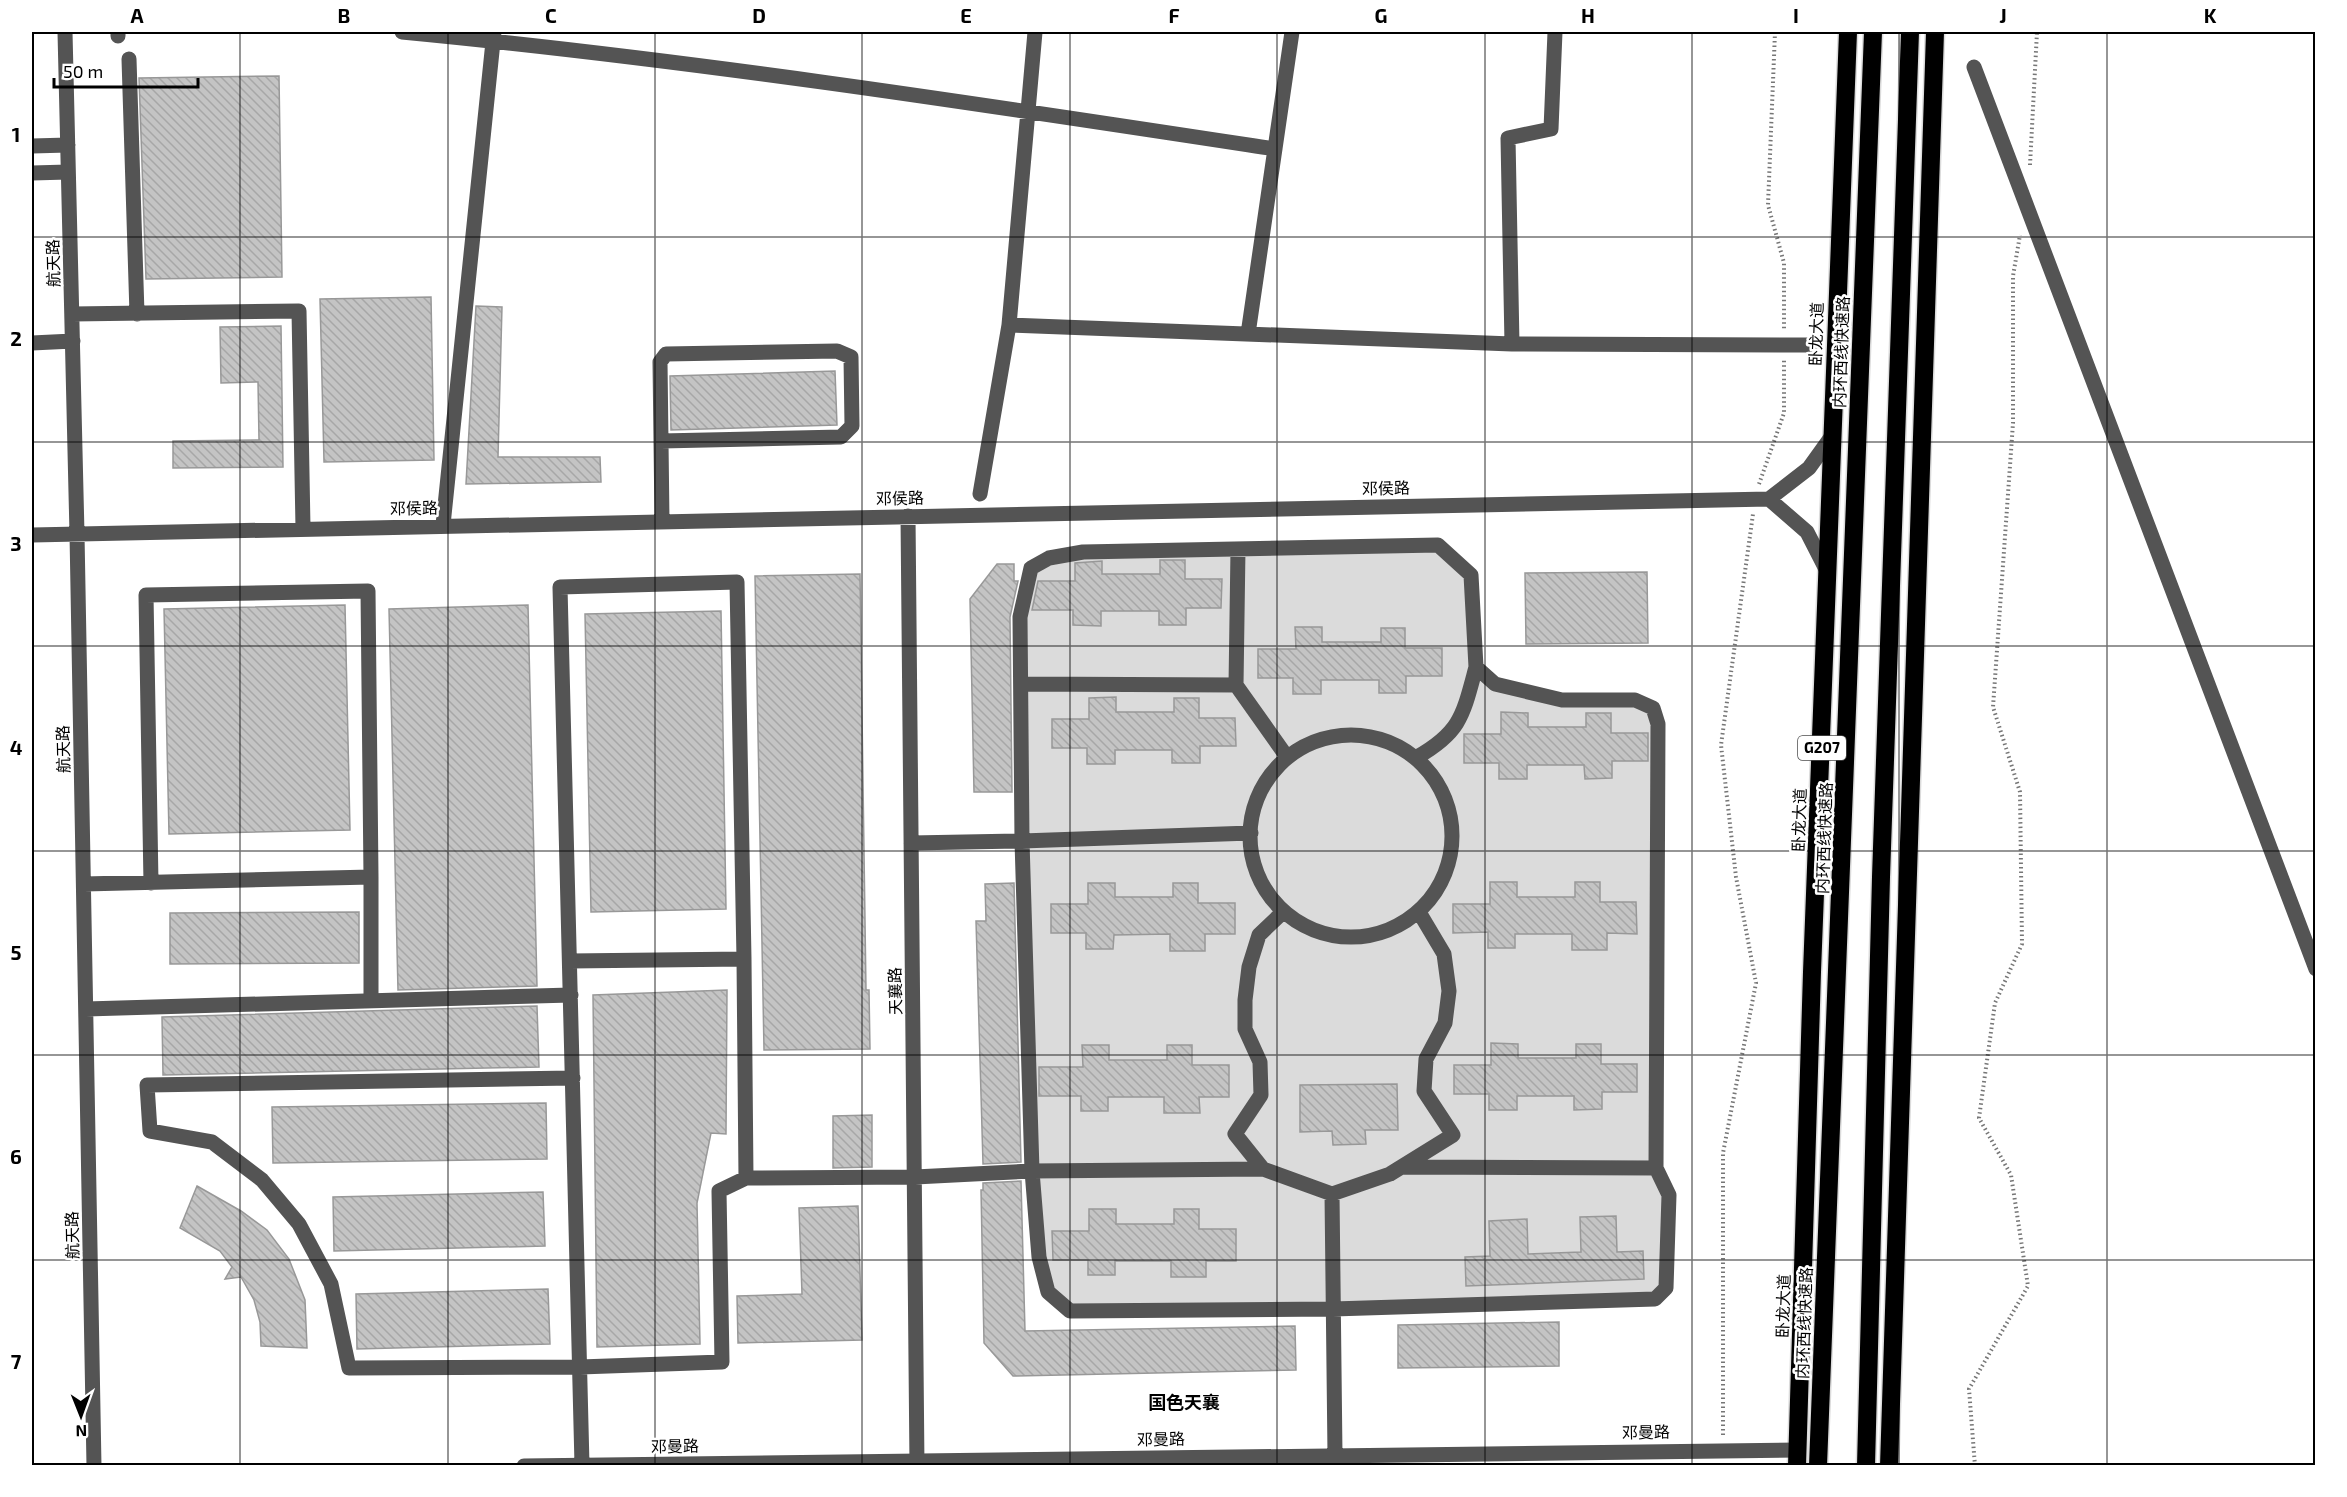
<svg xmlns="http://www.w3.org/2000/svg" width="2347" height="1497" font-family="'Exo 2','Noto Sans SC',sans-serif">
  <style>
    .green { fill: #dbdbdb }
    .building { fill: url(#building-back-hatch); stroke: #989898; stroke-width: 1.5 }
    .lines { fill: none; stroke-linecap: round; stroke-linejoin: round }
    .highway-casing { stroke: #dbdbdb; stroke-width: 21 }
    .path { stroke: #767676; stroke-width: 4; stroke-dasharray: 1.5 3; stroke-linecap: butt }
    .minor { stroke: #545454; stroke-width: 15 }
    .highway { stroke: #000; stroke-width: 18 }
    .grid { fill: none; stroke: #000; stroke-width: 1.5; stroke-opacity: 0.55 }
    .labels { text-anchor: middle; stroke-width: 5; stroke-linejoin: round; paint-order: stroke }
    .shield { fill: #fff; stroke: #4c4c4c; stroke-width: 1.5 }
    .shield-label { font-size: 15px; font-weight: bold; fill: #000 }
    .street-label { font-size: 16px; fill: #000; stroke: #fff }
    .neighbourhood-label { font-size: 18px; font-weight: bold; fill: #000; stroke: #fff }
    .neatline { fill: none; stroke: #000; stroke-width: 2 }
    .grid-label { font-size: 20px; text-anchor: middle; font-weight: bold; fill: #000 }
  </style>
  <defs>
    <pattern id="building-back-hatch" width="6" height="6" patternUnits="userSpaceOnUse" patternTransform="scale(1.5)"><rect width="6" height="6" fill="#c4c4c4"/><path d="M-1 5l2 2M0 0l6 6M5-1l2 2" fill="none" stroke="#a7a7a7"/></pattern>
  </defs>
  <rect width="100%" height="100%" fill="#fff"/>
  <path class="green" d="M1438,545L1471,575L1476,667L1495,684L1653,708L1656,1168L1669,1195L1666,1288L1655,1299L1070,1311L1048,1292L1039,1257L1020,617L1031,568L1049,558Z"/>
  <path class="building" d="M279,76L282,277L146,279L139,78Z
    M431,297L434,460L324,462L320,299Z
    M476,306L502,307L498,457H600L601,482L466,484Z
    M281,326L283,467L173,468V441L259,440L258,382L221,383L220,327Z
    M835,371L837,425L671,430L670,376Z
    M1160,560H1185V579H1222L1221,608H1186V625H1159V611H1101V626L1073,625V610H1032L1038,581H1075V563L1102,561V574H1160Z
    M997,564H1014V581H1018L1010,617L1012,792H974L970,599Z
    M1647,572L1648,643L1526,644L1525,573Z
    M860,574L866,990H869L870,1049L764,1050L755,576Z
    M345,605L350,830L169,834L164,609Z
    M528,605L537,986L398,990L389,609Z
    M721,611L726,909L591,912L585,614Z
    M1295,627H1322V642H1381V628H1405V648H1442V676H1406V693H1379V680H1321V694H1293V678H1258V649H1296Z
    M1116,697V712H1174V698H1199V718H1235L1236,746H1200V763H1172V750H1115V764H1087V748H1052V719H1089V698Z
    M1501,712L1528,713V727H1586V713H1611V733H1648V761H1612V778L1585,779L1584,765H1527V779H1499V763H1464V734H1501Z
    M1490,882H1517V897H1575V882H1600V902H1636L1637,934L1607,933V950H1572V934H1515V948H1488V932L1453,933V904H1490Z
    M1014,883L1021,1162L983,1164L976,921H986L985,884Z
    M1088,883H1115V897H1173V883H1198V903H1235V934H1205V951H1170V934L1114,935L1113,949H1086V933H1051V904H1088Z
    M359,912V963L170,964V913Z
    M727,990L726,1134L711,1133L697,1203L700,1344L597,1347L593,995Z
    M537,1006L539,1067L163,1075L162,1017Z
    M1491,1043L1518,1044V1058H1576V1044H1601V1064H1637V1092H1602V1109L1574,1110V1096H1517V1110H1489V1094H1454V1065H1491Z
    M1082,1045H1109V1060H1167V1045H1192V1065H1229V1097H1199L1200,1113H1164V1097H1108V1111H1081V1096H1039V1067H1083Z
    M1397,1084L1398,1130H1365L1366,1144L1333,1145L1332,1131L1300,1132V1085Z
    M546,1103L547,1159L273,1163L272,1107Z
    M872,1115V1167L833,1168V1116Z
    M1021,1181L1025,1331L1295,1326L1296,1370L1013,1376L984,1343L981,1190H983V1183Z
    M197,1186L241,1211L267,1230L289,1259L305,1300L307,1348L261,1346L260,1322L254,1300L241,1277L225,1279L232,1267L220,1251L180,1228Z
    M543,1192L545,1246L334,1251L333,1197Z
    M858,1206L862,1340L738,1343L737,1296L802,1294L799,1208Z
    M1089,1209H1116V1224H1174V1209H1199V1229H1236V1261H1206V1277H1171V1261H1115V1275H1088V1260H1053L1052,1231H1089Z
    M1616,1216L1617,1252L1643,1251L1644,1279L1466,1286L1465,1257L1490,1256L1489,1221L1527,1219L1528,1254L1581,1252L1580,1217Z
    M548,1289L550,1344L357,1349L356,1294Z
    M1559,1322V1366L1398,1368V1325Z"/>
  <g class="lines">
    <g class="highway-casing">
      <path id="highway" d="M1797,1466L1812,972L1848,32
        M1818,1466L1873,32
        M1866,1466L1881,877L1910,32
        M1889,1466L1935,32"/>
    </g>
    <path class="path" d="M1775,32L1768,205L1784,263V329
      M2030,165L2037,32
      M1759,484L1784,413V360
      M1723,1435V1153L1756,983L1736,877L1721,745L1753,514
      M1975,1466L1969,1389L2028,1286L2011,1175L1979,1118L1995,1003L2022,944L2020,792L1993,707L2013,423V276L2020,235"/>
    <path class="minor" d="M65,32L77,534L94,1466
      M118,32V36
      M402,32C694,60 986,105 1275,149
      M1035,32L1009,325L1512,344L1811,345
      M129,59L137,314
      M1974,67L2316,969
      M32,146L68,145
      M32,173L68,172
      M72,314L299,311L303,528
      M1248,334L1292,32
      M32,343L73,341
      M1512,344L1508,138L1551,129L1555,32
      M661,441L841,437L852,426L851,357L837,351L666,354L660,362L662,521
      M980,494L1009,325
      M908,516L917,1466
      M443,525L494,32
      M32,535L1769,499
      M1238,549L1236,685L1287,757
      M1828,573L1807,532L1769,499L1809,468L1832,436
      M1021,684L1236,685
      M1250 836a101 101 0 1 1 202 0a101 101 0 1 1-202 0Z
      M1417,757C1461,732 1463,715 1476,667
      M1251,833L1022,841L1020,617L1031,568L1049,558L1083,552L1438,545L1471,575L1476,667L1495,684L1562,700H1635L1653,708L1658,724L1656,1168L1401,1167
      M911,843L1022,841L1032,1171L1263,1169
      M151,883L146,595L368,591L371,877
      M84,884L371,877V1001
      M1283,912L1259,935L1249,967L1245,1000V1029L1260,1062L1261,1095L1235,1134L1263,1169L1332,1194
      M744,959L746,1178L915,1177L1032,1171L1039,1257L1048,1292L1070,1311L1333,1309L1655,1299L1666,1288L1669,1195L1656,1168
      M570,961L744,959L737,582L560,587L582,1465
      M86,1009L571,995
      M573,1078L147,1085L150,1131L212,1142L262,1180L299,1224L331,1284L349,1368L580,1367L722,1362L719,1191L746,1178
      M1335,1455L1332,1194L1390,1174L1453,1135L1424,1091L1426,1059L1445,1023L1449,991L1444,954L1419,912
      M524,1466L1798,1450"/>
    <use href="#highway" class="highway"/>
  </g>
  <path class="grid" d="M240,32V1466M448,32V1466M655,32V1466M862,32V1466M1070,32V1466M1277,32V1466M1485,32V1466M1692,32V1466M1899,32V1466M2107,32V1466M32,237H2316M32,442H2316M32,646H2316M32,851H2316M32,1055H2316M32,1260H2316"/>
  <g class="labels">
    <rect class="shield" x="1798" y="736" width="48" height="24" rx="4.5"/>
    <g class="shield-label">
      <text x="1822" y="753">G207</text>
    </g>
    <g class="street-label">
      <text transform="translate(53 263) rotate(-91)" y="6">航天路</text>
      <text transform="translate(1816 334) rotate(-88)" y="6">卧龙大道</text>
      <text transform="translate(1841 352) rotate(-88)" y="6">内环西线快速路</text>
      <text transform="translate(1386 488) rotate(-1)" y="6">邓侯路</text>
      <text transform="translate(900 498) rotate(-1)" y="6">邓侯路</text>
      <text transform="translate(414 508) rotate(-1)" y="6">邓侯路</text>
      <text transform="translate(63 749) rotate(-91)" y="6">航天路</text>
      <text transform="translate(1799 820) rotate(-88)" y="6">卧龙大道</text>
      <text transform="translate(1824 838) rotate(-88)" y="6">内环西线快速路</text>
      <text transform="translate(895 991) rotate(-91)" y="6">天襄路</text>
      <text transform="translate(72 1235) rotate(-91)" y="6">航天路</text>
      <text transform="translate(1783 1306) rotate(-88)" y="6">卧龙大道</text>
      <text transform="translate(1804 1323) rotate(-88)" y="6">内环西线快速路</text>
      <text transform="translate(1646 1432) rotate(-1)" y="6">邓曼路</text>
      <text transform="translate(1161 1439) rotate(-1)" y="6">邓曼路</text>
      <text transform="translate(675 1446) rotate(-1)" y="6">邓曼路</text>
    </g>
    <g class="neighbourhood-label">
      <text x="1184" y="1409">国色天襄</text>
    </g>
  </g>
  <rect width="2347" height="1497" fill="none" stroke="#ffffff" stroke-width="66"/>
  <g transform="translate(81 1416) rotate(179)" stroke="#ffffff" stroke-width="4.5" paint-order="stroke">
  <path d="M0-4.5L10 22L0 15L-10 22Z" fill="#000000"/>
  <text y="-9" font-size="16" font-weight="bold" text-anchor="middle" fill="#000000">N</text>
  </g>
  <path d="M54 78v9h144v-9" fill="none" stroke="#000000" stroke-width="3"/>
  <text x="63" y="78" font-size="18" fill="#000000" stroke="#ffffff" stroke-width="4.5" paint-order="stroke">50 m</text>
  <rect x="33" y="33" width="2281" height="1431" class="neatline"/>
  <g class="grid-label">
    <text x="137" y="23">A</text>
    <text x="344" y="23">B</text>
    <text x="551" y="23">C</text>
    <text x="759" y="23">D</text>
    <text x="966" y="23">E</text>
    <text x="1174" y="23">F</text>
    <text x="1381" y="23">G</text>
    <text x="1588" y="23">H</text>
    <text x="1796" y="23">I</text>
    <text x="2003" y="23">J</text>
    <text x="2210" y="23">K</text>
    <text x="16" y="142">1</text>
    <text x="16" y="346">2</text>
    <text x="16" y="551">3</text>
    <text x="16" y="755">4</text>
    <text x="16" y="960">5</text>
    <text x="16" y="1164">6</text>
    <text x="16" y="1369">7</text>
  </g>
</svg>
